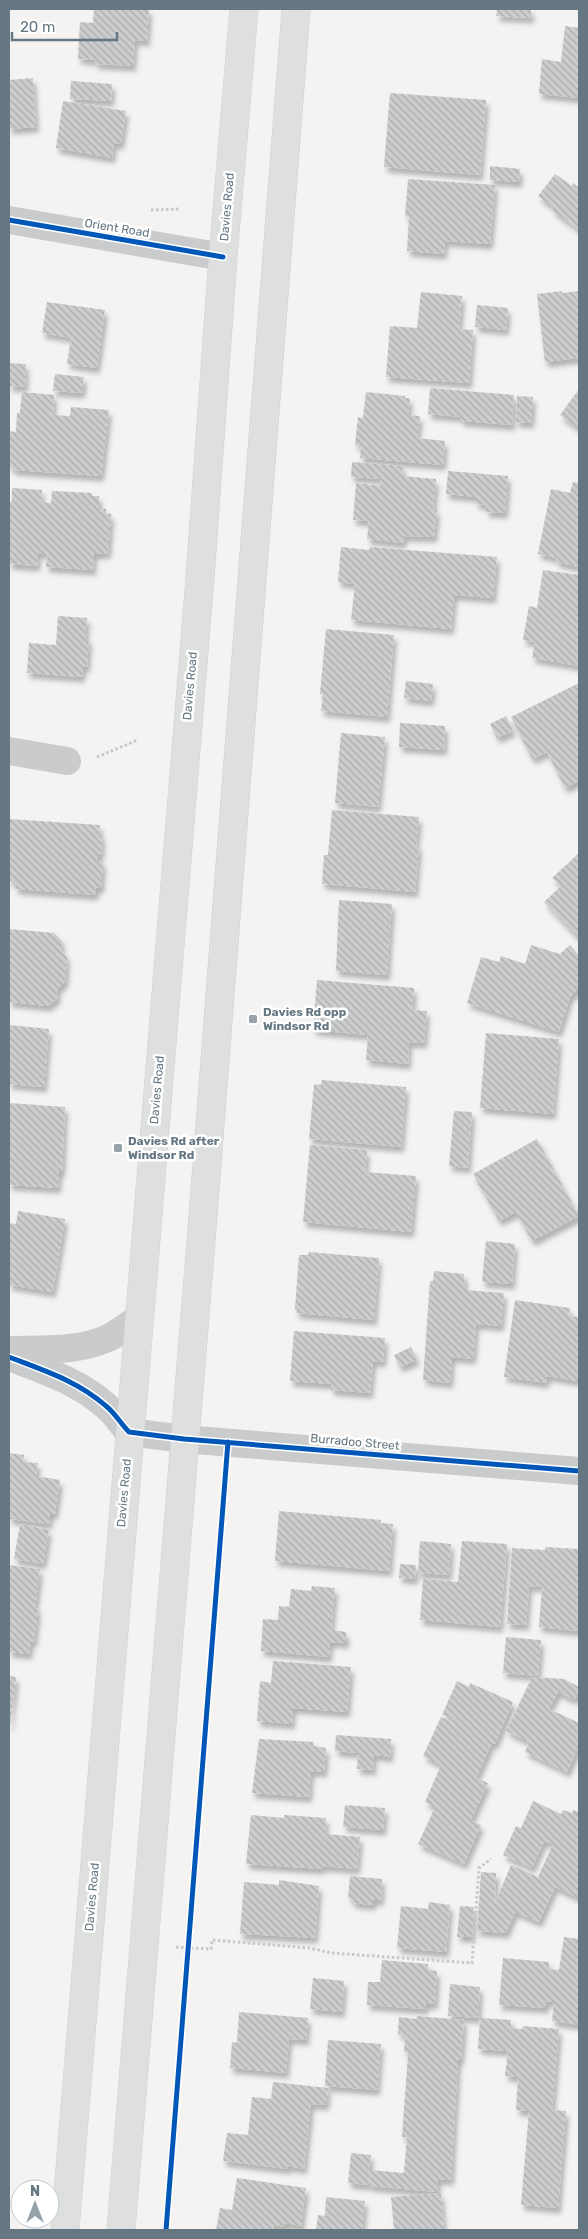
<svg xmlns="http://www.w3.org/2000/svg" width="588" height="2239" font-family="Rubik,sans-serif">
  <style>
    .building { fill: url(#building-back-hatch); filter: url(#shadow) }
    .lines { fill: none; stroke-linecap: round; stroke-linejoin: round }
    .highway-casing { stroke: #d1d1d2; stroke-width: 29 }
    .path { stroke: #c8c8c9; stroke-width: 3; stroke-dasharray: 2.5 2.5; stroke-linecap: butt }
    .minor { stroke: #cacbcc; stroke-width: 28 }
    .highway { stroke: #dedfdf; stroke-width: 28 }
    .cycleway-casing { stroke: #fff; stroke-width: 8 }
    .cycleway { stroke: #0057b8; stroke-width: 5 }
    .poi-dot { fill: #96a2a9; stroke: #fff; stroke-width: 2 }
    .labels { text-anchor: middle; stroke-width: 5; stroke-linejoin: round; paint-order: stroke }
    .street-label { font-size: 12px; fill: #647782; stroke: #fff }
    .poi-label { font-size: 12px; font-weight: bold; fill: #647782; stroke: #fff; text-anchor: start }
  </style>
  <defs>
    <pattern id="building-back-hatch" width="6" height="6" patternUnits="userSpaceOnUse" patternTransform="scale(1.25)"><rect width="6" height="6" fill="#cccdce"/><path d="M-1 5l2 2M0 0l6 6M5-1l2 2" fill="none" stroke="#a9abad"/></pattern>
    <filter id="shadow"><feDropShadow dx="3" dy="5.5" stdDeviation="2.5" flood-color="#0004"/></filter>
  </defs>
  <rect width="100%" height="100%" fill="#f4f3f2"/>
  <path class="building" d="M94,9H149L147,41L135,40L133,66L95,64L96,60L78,59L80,22L93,23Z
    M497,9H531V18L496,16Z
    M565,26L579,28V98L539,94L542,59L561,62Z
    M33,78L36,127L9,129V80Z
    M71,81L112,84L111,101L70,99Z
    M390,93L486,100L480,175L384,167Z
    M63,101L126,111L121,144L114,143L112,158L56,148Z
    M490,166L520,169L519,182L490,180Z
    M555,174L572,186L573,183L579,188V230L552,210L554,208L538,196Z
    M408,179L495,185L490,244L445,241L444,254L407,251L409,216H405Z
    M562,291V293L579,291V358L545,362L537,294Z
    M421,292L462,296L459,329L473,330L469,383L386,377L390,326L417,328Z
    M47,302L105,310L97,368L67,364L71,338L42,333Z
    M477,305L508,308L506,330L475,327Z
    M9,363L26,364L25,387L9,386Z
    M55,374L84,377L82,393L53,391Z
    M430,388L514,395L512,425L461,421V417L428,414Z
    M579,389V429L560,415Z
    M22,392L54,395L53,415L70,416L71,407L109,410L101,476L13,470V467H9V431L16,432L17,413H20Z
    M366,392L405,396V398H410L408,415L420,416L417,438L445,441L443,465L360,458L361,446L355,445L358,417L363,418Z
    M517,396L533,397L531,423L516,422Z
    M352,462L403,466L402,476L436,479L433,510H437L434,537L404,536L403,543L367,539L369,521L353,520L356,483L380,486L381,479L351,477Z
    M448,471L508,476L505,513L486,512V505L476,504V497L446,494Z
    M573,482L579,483V567L556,562L557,558L538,554L551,489L570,493Z
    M12,488L42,490L41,502L51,503L52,491L92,493V496H99V509H106V514H111L108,553L94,554L93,570L46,567L47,554L38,553L37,566L9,564V501L12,502Z
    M341,547L369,550L370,547L497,557L493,598L454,595L451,629L351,620L355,584L338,582Z
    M543,570L579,575V666L532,658L535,642L523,640L529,606L537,608Z
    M58,616L87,618L85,639H89L87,667L83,666L82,677L27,673L29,643L56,645Z
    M326,629L394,635L387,717L321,711L323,694H320Z
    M406,681L433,684L431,701L404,698Z
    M579,683V781L565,788L547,752L532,759L511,717Z
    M506,716L513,731L497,738L490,724Z
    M400,723L445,726L444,750L399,747Z
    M341,733L385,737L378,807L335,803Z
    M332,810L419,817L416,846H419L415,892L322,884L324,855H328Z
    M9,819L100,825L99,835H102L101,855H98V861H103L101,888H96L95,895L15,889L16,882L9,881Z
    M578,854L579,855V939L544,902L561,886L552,878Z
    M339,900L392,904L387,975L336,971Z
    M9,929L54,933L62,941L61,950L67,957L65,982L58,988L57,999L48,1006L9,1002Z
    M531,945L560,954L570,945L579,956V988L570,997L559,1032L467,1003L481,957L499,962L501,956L525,964Z
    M317,980L414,988L412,1010L427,1011L424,1043L409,1042L408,1064L366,1060L368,1035L313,1030Z
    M9,1025L49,1029L44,1087L9,1084Z
    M486,1033L559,1039L553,1114L480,1108Z
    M322,1080L406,1087L401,1147L309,1139L314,1084L321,1085Z
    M9,1103L65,1107L62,1172H59L58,1188L9,1185Z
    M454,1111L472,1112L468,1168L449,1166Z
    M537,1139L579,1216L532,1241L516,1212L499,1221L473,1174Z
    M310,1145L367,1150L365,1172L416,1176L411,1232L303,1222Z
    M18,1211L65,1219L53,1292L9,1285V1223L16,1224Z
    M486,1241L515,1244L512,1284L482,1282Z
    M309,1252L379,1258L374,1320L296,1313L297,1309H295L299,1255H308Z
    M434,1271L464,1274L465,1290L504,1293L501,1326L476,1324L473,1359L452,1357L450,1383L423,1380L430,1281H433Z
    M515,1300L570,1308L569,1316L579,1317L578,1381L547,1376L546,1383L504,1377Z
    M294,1331L385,1338L383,1362L373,1361L370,1393L331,1390V1384L290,1381Z
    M411,1347L417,1360L400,1367L394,1355Z
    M9,1453L24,1455L23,1462L38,1463L36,1476L60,1480L55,1514H50L49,1524L9,1519Z
    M279,1511L381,1520V1523L393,1524L389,1571L275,1561Z
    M20,1524L49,1530L43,1564L14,1559Z
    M420,1541L451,1544L449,1575L418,1573Z
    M462,1541L507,1544L500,1627L420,1620L423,1579L458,1582Z
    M545,1547L579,1549V1631L539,1627L542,1587L529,1586L526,1625L507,1624L512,1548L545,1550Z
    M400,1564L416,1565L415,1579L399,1578Z
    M9,1565L40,1569L35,1608L38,1609L34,1642L31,1641L29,1654L9,1652Z
    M312,1586L335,1588L331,1630L346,1632V1643L330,1642L329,1657L261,1651L263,1619L278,1620L279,1606L289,1607L291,1589L311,1591Z
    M506,1637L541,1640L538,1676L503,1673Z
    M273,1661L351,1667L347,1712L293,1708L292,1724L257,1721L260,1681L271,1683Z
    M9,1676L16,1677L10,1727H9Z
    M532,1677L564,1679L579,1687L575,1700L558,1692L549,1709L579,1723V1746L567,1772L525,1752L529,1742L506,1731Z
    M457,1681L469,1687L470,1683L513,1702L495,1744L492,1743L476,1778L488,1783L471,1820L481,1825L464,1864L418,1844L435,1807L425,1802L441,1765L423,1756L441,1717L452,1722L453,1719L442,1715Z
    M336,1735L391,1739L390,1757L374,1755L373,1770L357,1769L358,1753L335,1751Z
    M259,1739L314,1742L313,1746L326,1748L324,1772L311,1771L309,1797L252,1793Z
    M533,1801L561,1814L563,1810L572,1813L573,1810L579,1812V1898L555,1887L539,1922L515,1912L506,1933L477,1931L481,1872L496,1873L495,1903L511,1865L538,1877L553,1844L544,1841L532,1868L503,1855L516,1826L521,1828Z
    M345,1805L385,1808L383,1830L343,1827Z
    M251,1815L284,1818V1815L326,1818L325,1834L360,1837L357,1869L322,1866V1869L246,1864Z
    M350,1876L382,1879L381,1900H373V1905L352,1903L353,1899L348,1898Z
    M279,1880L319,1886L315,1938L240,1934L244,1882L279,1885Z
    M429,1902L450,1905L446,1952L397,1948L401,1906L428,1909Z
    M460,1906L474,1907L472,1937H457Z
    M564,1937L579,1939V2025L552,2021L554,2002L546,2001V2008L499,2005L503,1958L549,1962V1969L559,1970Z
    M382,1960L428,1964V1970L437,1971L435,2004H426L425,2009L367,2005L368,1982H380Z
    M313,1978L344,1981L342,2012L310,2009Z
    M450,1984L480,1987L478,2018L448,2016Z
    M239,2012L308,2018L306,2040L289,2039L286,2073L230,2068L232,2042L237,2043Z
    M417,2016L464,2020L461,2060H458L451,2180L438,2179L437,2192L369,2186L370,2170L404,2173L407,2137H402L408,2055H413V2053L404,2052L405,2035L398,2034L399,2017L416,2019Z
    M480,2018L511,2020V2028L522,2029L523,2026L559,2029L552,2110L566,2111L558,2208L521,2205L529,2111L516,2110L518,2077L505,2076L508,2051L478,2049Z
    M328,2040L381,2044L377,2090L325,2086Z
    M273,2082L328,2088L326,2105L311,2104L304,2169L288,2166V2169L223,2161L227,2133L248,2135L252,2097L271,2099Z
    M351,2153L371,2155L368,2185L348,2183Z
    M237,2178L306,2188L301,2226L285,2223V2227L274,2225L273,2230H216L220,2208L232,2210Z
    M441,2193L444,2230H394L391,2197Z
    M326,2197L365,2201L362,2230H316L318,2215L325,2216Z"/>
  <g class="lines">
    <g class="highway-casing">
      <path id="highway" d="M65,2230L200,578L223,257L244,9
        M121,2230L202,1229L296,9"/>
    </g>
    <path class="path" d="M151,210L180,209
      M97,757L138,740
      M176,1947L211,1949L212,1940L309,1948L332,1953L472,1963L479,1868L491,1859"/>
    <path class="minor" d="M9,220L223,257
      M9,751L67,761
      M9,1350C41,1349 79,1352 108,1338C119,1333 128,1325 138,1319
      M9,1357C43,1370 78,1381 106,1406C115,1413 121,1424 129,1432L184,1439L579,1471"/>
    <use href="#highway" class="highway"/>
    <g class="cycleway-casing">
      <path id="cycleway" d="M9,220L223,257
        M9,1357C43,1370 78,1381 106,1406C115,1413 121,1424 129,1432L184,1439L579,1471
        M166,2230L228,1442"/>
    </g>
    <use href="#cycleway" class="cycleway"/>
  </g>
  <g class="poi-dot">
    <rect x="248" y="1014" width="10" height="10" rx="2.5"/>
    <rect x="113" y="1143" width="10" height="10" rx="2.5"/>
  </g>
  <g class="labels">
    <g class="street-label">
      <text transform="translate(227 207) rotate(-85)" y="4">Davies Road</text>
      <text transform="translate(117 228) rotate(9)" y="4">Orient Road</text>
      <text transform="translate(190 686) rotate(-85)" y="4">Davies Road</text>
      <text transform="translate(157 1090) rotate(-85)" y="4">Davies Road</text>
      <text transform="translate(355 1442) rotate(5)" y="4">Burradoo Street</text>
      <text transform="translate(124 1493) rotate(-85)" y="4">Davies Road</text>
      <text transform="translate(92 1897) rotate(-85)" y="4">Davies Road</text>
    </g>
    <g class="poi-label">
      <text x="263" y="1016">Davies Rd opp<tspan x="263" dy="14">Windsor Rd</tspan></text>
      <text x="128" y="1145">Davies Rd after<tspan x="128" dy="14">Windsor Rd</tspan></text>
    </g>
  </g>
  <rect width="588" height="2239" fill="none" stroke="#647782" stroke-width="20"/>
  <g transform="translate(35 2204)"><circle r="24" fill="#ffffff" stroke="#c1c9cd"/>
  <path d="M0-4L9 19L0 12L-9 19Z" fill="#96a2a9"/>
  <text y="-8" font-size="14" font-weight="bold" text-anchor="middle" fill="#647782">N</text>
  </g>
  <path d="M12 32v8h105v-8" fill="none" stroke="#647782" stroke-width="2.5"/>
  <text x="20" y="32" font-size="15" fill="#647782" stroke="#ffffff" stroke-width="4" paint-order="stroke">20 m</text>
</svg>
